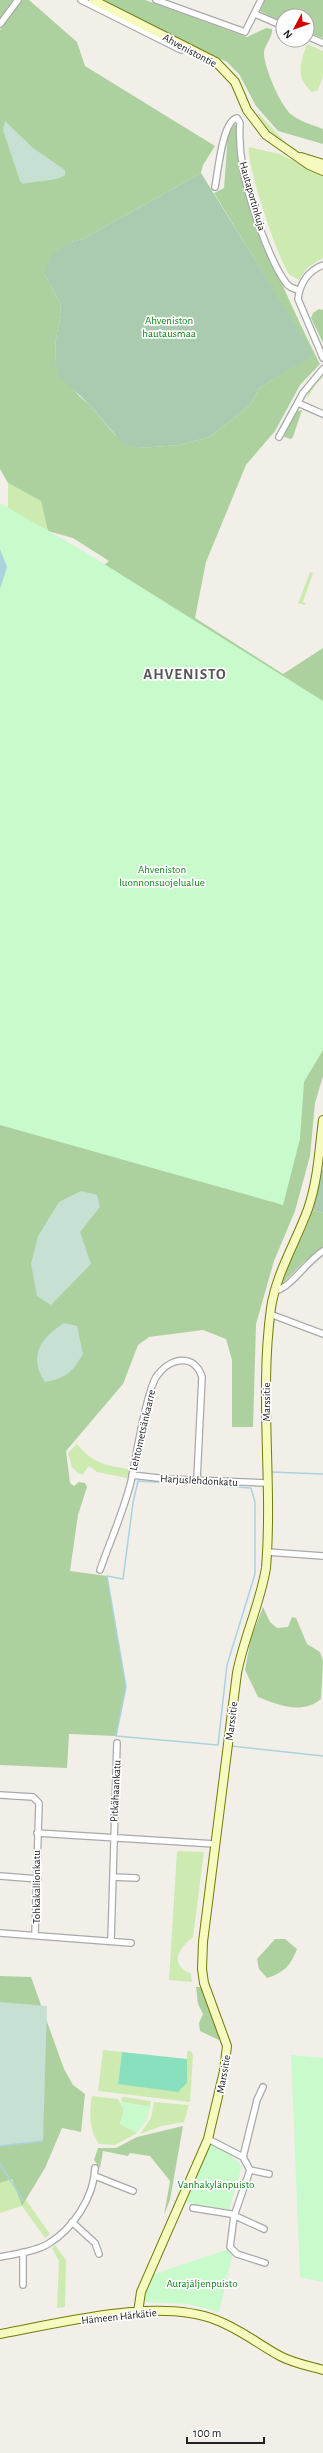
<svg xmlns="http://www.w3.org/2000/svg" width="323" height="2453" font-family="'Alegreya Sans',sans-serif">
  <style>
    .grass { fill: #cdebb0 }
    .forest { fill: #add19e }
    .wetland { fill: #c6e0d4 }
    .cemetery { fill: #aacbaf }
    .park { fill: #c8facc }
    .pitch { fill: #88e0be }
    .water { fill: #aad3df }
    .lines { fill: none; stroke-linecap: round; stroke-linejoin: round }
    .stream { stroke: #aad3df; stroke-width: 1.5 }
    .street-casing { stroke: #a9a9a9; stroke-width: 8 }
    .secondary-casing { stroke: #707d05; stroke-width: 10 }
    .street { stroke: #fff; stroke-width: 5.5 }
    .secondary { stroke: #f7fabf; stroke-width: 8 }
    .labels { text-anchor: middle; stroke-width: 3.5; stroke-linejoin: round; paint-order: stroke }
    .street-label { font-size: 11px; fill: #222; stroke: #fff }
    .park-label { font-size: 11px; fill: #0c8416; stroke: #fff }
    .district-label { font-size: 15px; font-weight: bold; letter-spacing: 1px; fill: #555; stroke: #fff }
  </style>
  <rect width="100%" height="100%" fill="#f2efe9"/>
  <path class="grass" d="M307,44L323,51V77L318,90L312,92C295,77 300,64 307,44Z
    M259,114L285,142L297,150L296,151L269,132L256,116Z
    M249,147L280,154L323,176V258L307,268L299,280C296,278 291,276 289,274C279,262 245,161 249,147Z
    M322,374L323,377L316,384L307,399L308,391Z
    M8,483L41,501L48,531L8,511Z
    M310,572L313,573L303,602L306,603L305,605L298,603Z
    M77,1444C94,1465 107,1465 133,1470L132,1479L97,1472L89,1466L83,1474H79L72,1467L68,1453Z
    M177,1851L204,1852L193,1937C178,1949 169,1964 191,1974L192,1982L169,1980Z
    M103,2050L122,2052L118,2084L187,2083V2051H191L193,2056L190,2102L98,2091Z
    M92,2096L118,2099L124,2110L120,2124L137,2133L115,2145L99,2144C89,2129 89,2113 92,2096Z
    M124,2097L151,2101L150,2107L122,2102L121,2098Z
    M154,2102L189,2105L184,2122L162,2126L140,2134L151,2118Z
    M12,2179L22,2205L26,2200L50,2234L45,2238L22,2206L0,2213V2183Z
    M55,2245L66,2260L65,2307L57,2308L59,2261L52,2248Z"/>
  <path class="forest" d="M0,0H13L0,18Z
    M21,0H29L77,42L85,66L215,146L203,165L201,173L83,239L71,242L45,275L60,303L61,315L56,338L55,365L79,396L90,405L115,435L140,448L179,445L210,437L250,405L259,388L313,355L214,193L224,188L228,134L235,124L239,126C223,168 298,320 320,364L300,385L275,431L246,465L206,562L195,618L283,674L323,648V1076L315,1103L310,1156L295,1211L274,1261L256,1324L253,1427H232V1360L226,1339L203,1330L149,1337L138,1345L123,1384L66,1451L70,1483L74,1486L79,1482L85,1483L87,1487L78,1515L70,1571L107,1576L126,1687L116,1736L69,1734L67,1768L0,1765V597L69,591L109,561L73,538L48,531L41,501L8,483L0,469V30Z
    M105,0H145L247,37L266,28L272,29C273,37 265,44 264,52C263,65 281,108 292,115C301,122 313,125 323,129V144L278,131L256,106L239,74L227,62L104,2Z
    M265,0H323V38L307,32V16H283V23L260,11Z
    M319,309L323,310V343L311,318L313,313Z
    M302,410L293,437L291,439L284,437L295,412Z
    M313,1210L323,1213V1247L304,1262L280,1286C290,1260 304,1236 313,1210Z
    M263,1607L270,1622L277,1628L288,1627L292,1617L296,1618L307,1644L320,1652L323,1661L321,1699C302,1715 278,1705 258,1697L245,1670L251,1638Z
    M275,1939H285L297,1949C291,1965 284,1973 267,1978L259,1969L257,1959Z
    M0,1976L31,1977L64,2069L73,2085L85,2094L81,2132L62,2128L45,2168L22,2206L12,2179L0,2183Z
    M196,1987H201L221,2037L219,2040L200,2031L199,2023L203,2014L198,2004Z
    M183,2126L170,2200L164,2215L170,2181L150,2156L130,2153L128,2156L103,2151L100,2168L94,2160L98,2148H116L137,2137Z"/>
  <path class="wetland" d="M5,121L33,148L65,170V175C58,181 34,181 23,184L20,181L3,130Z
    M81,1191L97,1195L100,1207L80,1232L91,1264L51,1305L37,1296L31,1264L38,1236L59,1202Z
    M64,1323L77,1326L83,1354C72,1372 67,1378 45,1382C28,1357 40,1338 64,1323Z
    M0,2002L47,2006L43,2141L0,2146Z"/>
  <path class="cemetery" d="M201,173L314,355L259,388L250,405L210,437L179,445L140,448L123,444L90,405L60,377L55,365L56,338L61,315L60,303L45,275L50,256L71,242L83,239Z
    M323,1167V1213L313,1210Z"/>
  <path class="park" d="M0,503L85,552L323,701V1050L304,1082L300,1139L283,1205L0,1125Z
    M291,2055L323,2058V2282L300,2277Z
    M119,2102L150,2107L147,2119L137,2133L120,2124L124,2110Z
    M210,2144L232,2155V2157L242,2166L229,2210L184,2202Z
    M229,2249L233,2253L219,2312L188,2304L145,2302V2293L154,2274Z"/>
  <path class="pitch" d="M122,2052L187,2059V2083L178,2092L118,2084Z"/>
  <path class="water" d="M0,549L7,567L0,589Z"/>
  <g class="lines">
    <path class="stream" d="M271,1472L323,1474
      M138,1481L251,1488L255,1502V1574L227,1665L218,1745L116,1736L126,1687L107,1576L123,1579L133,1503Z
      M232,1746L323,1756
      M0,2146L43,2141
      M0,2164L23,2200"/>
    <g class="street-casing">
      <path id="street" d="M81,0L181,50
        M156,0L245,32L261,0
        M255,14L283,26
        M0,24L18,0
        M307,36L323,43
        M215,187C218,173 222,121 237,118L240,123C239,139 240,153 243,169C248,198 269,260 286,283C289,287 294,289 299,290
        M323,265C308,271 300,283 298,299L323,358
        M298,403L323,414
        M279,437L303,393L323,369
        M276,1291C293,1285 306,1262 323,1251
        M270,1314L323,1334
        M132,1475L167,1479L266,1483
        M267,1552L323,1556
        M100,1570C110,1541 126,1506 132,1477C136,1455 146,1394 156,1377C169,1358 194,1352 202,1377L197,1479
        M0,1795L33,1797L39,1803L35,1934
        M37,1833L215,1844
        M0,1876L38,1879
        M113,1877L136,1878
        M0,1933L131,1943
        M111,1941L117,1743
        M208,2139L243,2157L250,2170L234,2216L230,2247L237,2254L265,2263
        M243,2157L257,2100L263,2087
        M250,2170L269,2174
        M95,2176L133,2191
        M193,2208L231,2214L264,2229
        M72,2222L95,2243L99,2254
        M23,2252V2285
        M0,2257C15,2254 34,2252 48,2244C73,2229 94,2197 95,2168"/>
    </g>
    <g class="secondary-casing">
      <path id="secondary" d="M93,0L216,62L235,82L247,110L266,135L309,165L323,171
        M301,157L323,164
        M138,2312L141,2292L208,2139L224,2071L227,2046L204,1983L202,1969L203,1942L237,1673C244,1637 260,1604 266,1568C273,1482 259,1395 271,1308C276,1274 296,1242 308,1209C318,1180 319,1151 323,1120
        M0,2334C61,2323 158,2297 216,2320C240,2329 258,2344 280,2356C293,2363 309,2366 323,2370"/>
    </g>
    <use href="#street" class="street"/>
    <use href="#secondary" class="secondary"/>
  </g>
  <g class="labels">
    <g class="street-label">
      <text transform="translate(190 50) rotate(28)" y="4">Ahvenistontie</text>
      <text transform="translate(253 196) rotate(74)" y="4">Hautaportinkuja</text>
      <text transform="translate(266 1402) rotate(-90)" y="4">Marssitie</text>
      <text transform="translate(142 1430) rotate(-77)" y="4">Lehtometsänkaarre</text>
      <text transform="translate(199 1480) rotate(3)" y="4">Harjuslehdonkatu</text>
      <text transform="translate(231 1721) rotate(-83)" y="4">Marssitie</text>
      <text transform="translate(115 1791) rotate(-87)" y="4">Pitkähaankatu</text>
      <text transform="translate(36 1887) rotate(-90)" y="4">Tohkakallionkatu</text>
      <text transform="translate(223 2074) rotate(-80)" y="4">Marssitie</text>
      <text transform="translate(119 2316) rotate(-6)" y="4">Hämeen Härkätie</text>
    </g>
    <g class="park-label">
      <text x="169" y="324">Ahveniston<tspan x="169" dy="13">hautausmaa</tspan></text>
      <text x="162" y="873">Ahveniston<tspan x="162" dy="13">luonnonsuojelualue</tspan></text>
      <text x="216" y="2188">Vanhakylänpuisto</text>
      <text x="202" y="2287">Aurajäljenpuisto</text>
    </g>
    <g class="district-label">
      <text x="185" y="679">AHVENISTO</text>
    </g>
  </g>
  <g transform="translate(295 28) rotate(229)"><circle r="19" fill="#ffffff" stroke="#a7a7a7"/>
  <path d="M0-3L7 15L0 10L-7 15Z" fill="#d40000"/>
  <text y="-6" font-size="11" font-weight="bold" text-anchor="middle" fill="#222222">N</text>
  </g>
  <path d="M187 2437v6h77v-6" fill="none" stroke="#222222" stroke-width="2"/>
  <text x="193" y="2437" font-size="12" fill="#222222" stroke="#ffffff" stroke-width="3" paint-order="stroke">100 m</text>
</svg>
